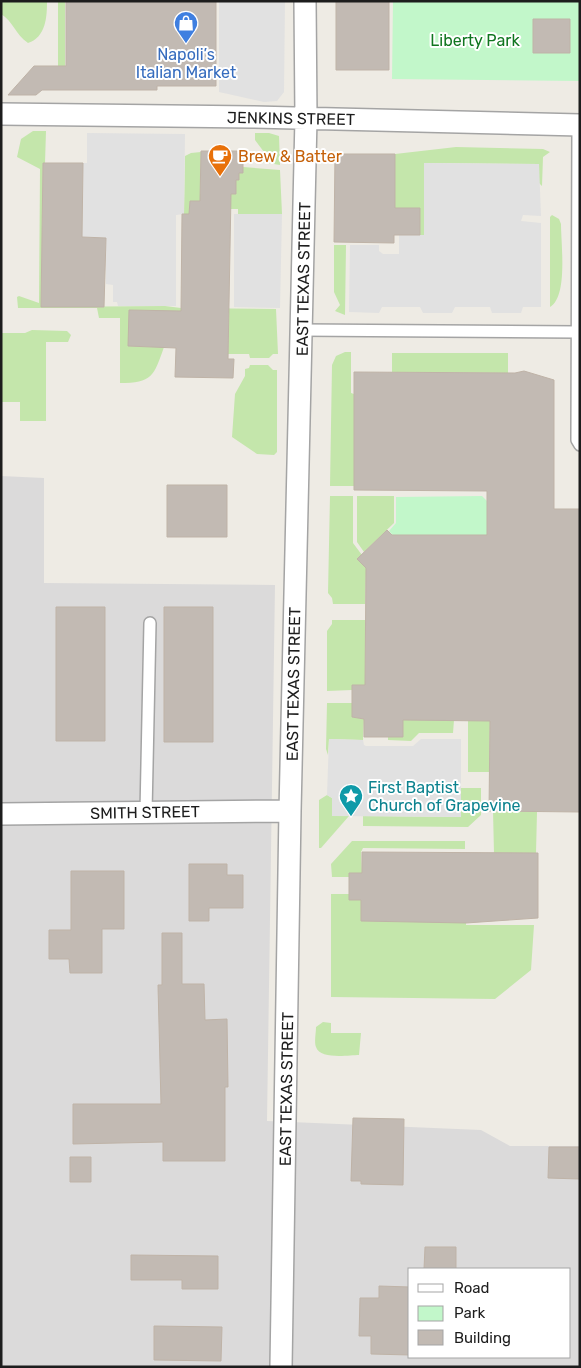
<svg xmlns="http://www.w3.org/2000/svg" width="581" height="1368" font-family="Rubik,sans-serif">
  <style>
    .residential { fill: #dbdada; fill-rule: evenodd }
    .grass { fill: #c4e6ab }
    .park { fill: #c2f7ca }
    .parking { fill: #e1e1e1 }
    .building { fill: #c2bab3; stroke: #bfb3a7 }
    .lines { fill: none; stroke-linecap: round; stroke-linejoin: round }
    .service-casing { stroke: #a4a4a4; stroke-width: 14 }
    .minor-casing { stroke: #a4a4a4; stroke-width: 24 }
    .service { stroke: #fff; stroke-width: 11 }
    .minor { stroke: #fff; stroke-width: 21 }
    .labels { text-anchor: middle; stroke-width: 4; stroke-linejoin: round; paint-order: stroke }
    .park-label { font-size: 16px; fill: #107620; stroke: #fff }
    .shop-label { font-size: 16px; fill: #366cbe; stroke: #fff }
    .street-label { font-size: 16px; fill: #1d1d1d; stroke: #fff }
    .food-label { font-size: 16px; fill: #c56008; stroke: #fff; text-anchor: start }
    .culture-label { font-size: 16px; fill: #0d838f; stroke: #fff; text-anchor: start }
  </style>
  <rect width="100%" height="100%" fill="#eeebe4"/>
  <path class="residential" d="M1,476L44,478V583L275,585L267,1121L481,1130L510,1146H580V1367H1ZM410,1269H570V1357H410Z"/>
  <path class="grass" d="M1,1H47C47,17 46,37 28,43C15,34 13,21 1,14Z
    M58,1H65V90H58Z
    M33,131H46L45,163H43L41,307L165,306L181,308L276,309L278,354H273L269,358H250L249,354H228L229,313L130,310L129,346L164,347C154,376 152,383 120,383V318H99L97,308H18L17,297L19,296L39,303L40,169L17,157L21,139Z
    M255,133H269L279,136L280,165L243,159L244,154L264,152L255,140Z
    M456,147L543,149L550,152L543,157L542,186L539,183V164L424,163V235H420V208H395V154Z
    M201,152L200,194H236V180H239V173H243V167L280,170L282,214H238V209H225L190,201L189,214H184L185,156L191,153Z
    M552,215L559,219L561,224C561,244 568,297 550,307V217Z
    M334,245H346L345,315L335,311L340,305L334,292Z
    M32,330L67,331L71,335L68,342H46V421H20V402H1V333H25Z
    M345,352H351V393L354,394V486H330L332,365L336,356Z
    M392,353H508V373L392,372Z
    M250,365H268L273,370H277V452L274,455L257,454L232,437L235,394L245,376V369L249,368Z
    M330,496H353V543L362,555L357,559L368,570L366,573L365,604H333L332,598L328,593Z
    M357,496H394V523L364,552L357,542Z
    M332,620H365V685H352V690L327,691V631L332,624Z
    M327,703H352V717L364,719L363,740L329,739L328,755L326,749Z
    M403,720H454L453,733H419L411,741L388,740V737Z
    M468,720L490,721L489,772H468Z
    M461,788H481V815L468,827L363,826V816L461,817Z
    M327,795L332,798V816H349L321,848H319V800Z
    M493,811L537,812L536,853H494Z
    M352,841H465V849L363,848L361,852L362,873H349V877H332L331,864Z
    M331,894H349V900H361V921L466,922V925H534L531,970L495,999L331,997Z
    M323,1022L331,1023V1033H361L359,1055C349,1055 320,1060 316,1047C314,1042 316,1033 316,1027Z"/>
  <path class="park" d="M393,1H580V81L392,79Z
    M482,496L487,501V535H403L397,540L389,531L396,523V497Z"/>
  <path class="parking" d="M219,1H285L284,92L277,101L264,102L219,92Z
    M87,133L185,134L184,214L176,215V306H118L117,302H113V285L106,284V238L82,237L83,163H87Z
    M424,163L539,164L541,216L523,215L521,221L541,223V307H523L521,313H492L490,307H455L452,313H423L420,307H382L379,313L349,312L350,245H379V251L383,254H399V235H424Z
    M234,214H282L280,308L234,307Z
    M329,739L363,740L364,745L366,746H413L421,739H461V817L332,816V798L327,795Z"/>
  <path class="building" d="M66,1H216V86H157V90H42L36,95H8L34,66H66Z
    M336,1H389V70H336Z
    M533,19H570V53H533Z
    M201,151H237V154H243V173H239V180H236V194H231L228,359H234L233,378L175,377L176,348L128,346L129,310L181,311L182,214H189L190,201H200Z
    M335,154H395V208H420V235H394V243L334,242Z
    M43,163H83L82,237L106,238L104,307H41Z
    M524,371L554,380V509H580V812L489,811L490,721L403,720V737H364V719L352,717V685H365L366,568L357,559L387,530L392,535H487V491L354,490V372L515,373Z
    M167,485H227V537H167Z
    M56,607H105V741H56Z
    M164,607H213V742H164Z
    M362,852L538,853V918L466,923L361,921V900H349V873H362Z
    M189,864H227V875H243V908H209V921H189Z
    M71,871H124V929H102V973H70L69,959H49V930H71Z
    M162,933H182V984H204L205,1020L227,1019L228,1087H225V1161H163V1142L73,1144V1104H161L158,985H162Z
    M353,1118L404,1119L403,1185L361,1184V1181H351Z
    M549,1147H580V1179L548,1178Z
    M70,1157H91V1182H70Z
    M425,1247H456V1269H424Z
    M131,1255L218,1256V1289H182V1280H131Z
    M379,1286L410,1287V1355L371,1354V1336H359L360,1298H379Z
    M154,1326L222,1327L221,1361L154,1360Z"/>
  <g class="lines">
    <g class="service-casing">
      <path id="service" d="M578,125L577,440L580,445
        M301,330L577,332
        M146,812L150,623"/>
    </g>
    <g class="minor-casing">
      <path id="minor" d="M1,114L253,117L580,125
        M1,814L290,811
        M281,1367L290,811L306,118L305,1"/>
    </g>
    <use href="#service" class="service"/>
    <use href="#minor" class="minor"/>
  </g>
  <defs>
    <g id="shop-pin" transform="scale(1.25)"><path d="M0 17L-7.5 6A9.5 9.5 0 1 1 7.5 6Z" fill="#3f7fe0" stroke="#fff"/><path d="M-5-2.5h2.3a2.7 3.5 0 0 1 5.4 0H5L5.5 6h-11ZM-1.5-2.5h3a1.5 2.3 0 0 0-3 0Z" fill="#fff"/></g>
    <g id="cafe-pin" transform="scale(1.25)"><path d="M0 17L-7.5 6A9.5 9.5 0 1 1 7.5 6Z" fill="#e8710a" stroke="#fff"/><path d="M-5.5-4.5H6V0H3Q3 3.5 0 3.5H-2.5Q-5.5 3.5-5.5 0ZM3-3.2v2h1.7v-2ZM-6 4.5H4V6H-6Z" fill="#fff"/></g>
    <g id="sight-pin" transform="scale(1.25)"><path d="M0 17L-7.5 6A9.5 9.5 0 1 1 7.5 6Z" fill="#0f9aa8" stroke="#fff"/><path d="M0-6L1.8-2.2L6-1.7L2.9 1.2L3.7 5.4L0 3.3L-3.7 5.4L-2.9 1.2L-6-1.7L-1.8-2.2Z" fill="#fff"/></g>
  </defs>
  <g fill-rule="evenodd">
    <use href="#shop-pin" x="186" y="23"/>
    <use href="#cafe-pin" x="220" y="156"/>
    <use href="#sight-pin" x="351" y="796"/>
  </g>
  <g class="labels">
    <g class="park-label">
      <text x="475" y="46">Liberty Park</text>
    </g>
    <g class="shop-label">
      <text x="186" y="60">Napoli’s<tspan x="186" dy="18">Italian Market</tspan></text>
    </g>
    <g class="street-label">
      <text transform="translate(291 118) rotate(1)" y="6">JENKINS STREET</text>
      <text transform="translate(303 279) rotate(-89)" y="6">EAST TEXAS STREET</text>
      <text transform="translate(293 684) rotate(-89)" y="6">EAST TEXAS STREET</text>
      <text transform="translate(145 812) rotate(-1)" y="6">SMITH STREET</text>
      <text transform="translate(286 1089) rotate(-89)" y="6">EAST TEXAS STREET</text>
    </g>
    <g class="food-label">
      <text x="238" y="162">Brew &amp; Batter</text>
    </g>
    <g class="culture-label">
      <text x="368" y="793">First Baptist<tspan x="368" dy="18">Church of Grapevine</tspan></text>
    </g>
  </g>
  <rect width="581" height="1368" fill="none" stroke="#1d1d1d" stroke-width="5"/>
  <rect x="408" y="1268" width="162" height="90" fill="#ffffff" stroke="#a5a5a5"/>
  <rect x="418" y="1284" width="25" height="8" fill="#ffffff" stroke="#a5a5a5"/>
  <text x="454" y="1293" font-size="15" fill="#1d1d1d">Road</text>
  <rect x="418" y="1306" width="25" height="15" fill="#c2f7ca" stroke="#a5a5a5"/>
  <text x="454" y="1318" font-size="15" fill="#1d1d1d">Park</text>
  <rect x="418" y="1330" width="25" height="15" fill="#c2bab3" stroke="#a5a5a5"/>
  <text x="454" y="1343" font-size="15" fill="#1d1d1d">Building</text>
</svg>
